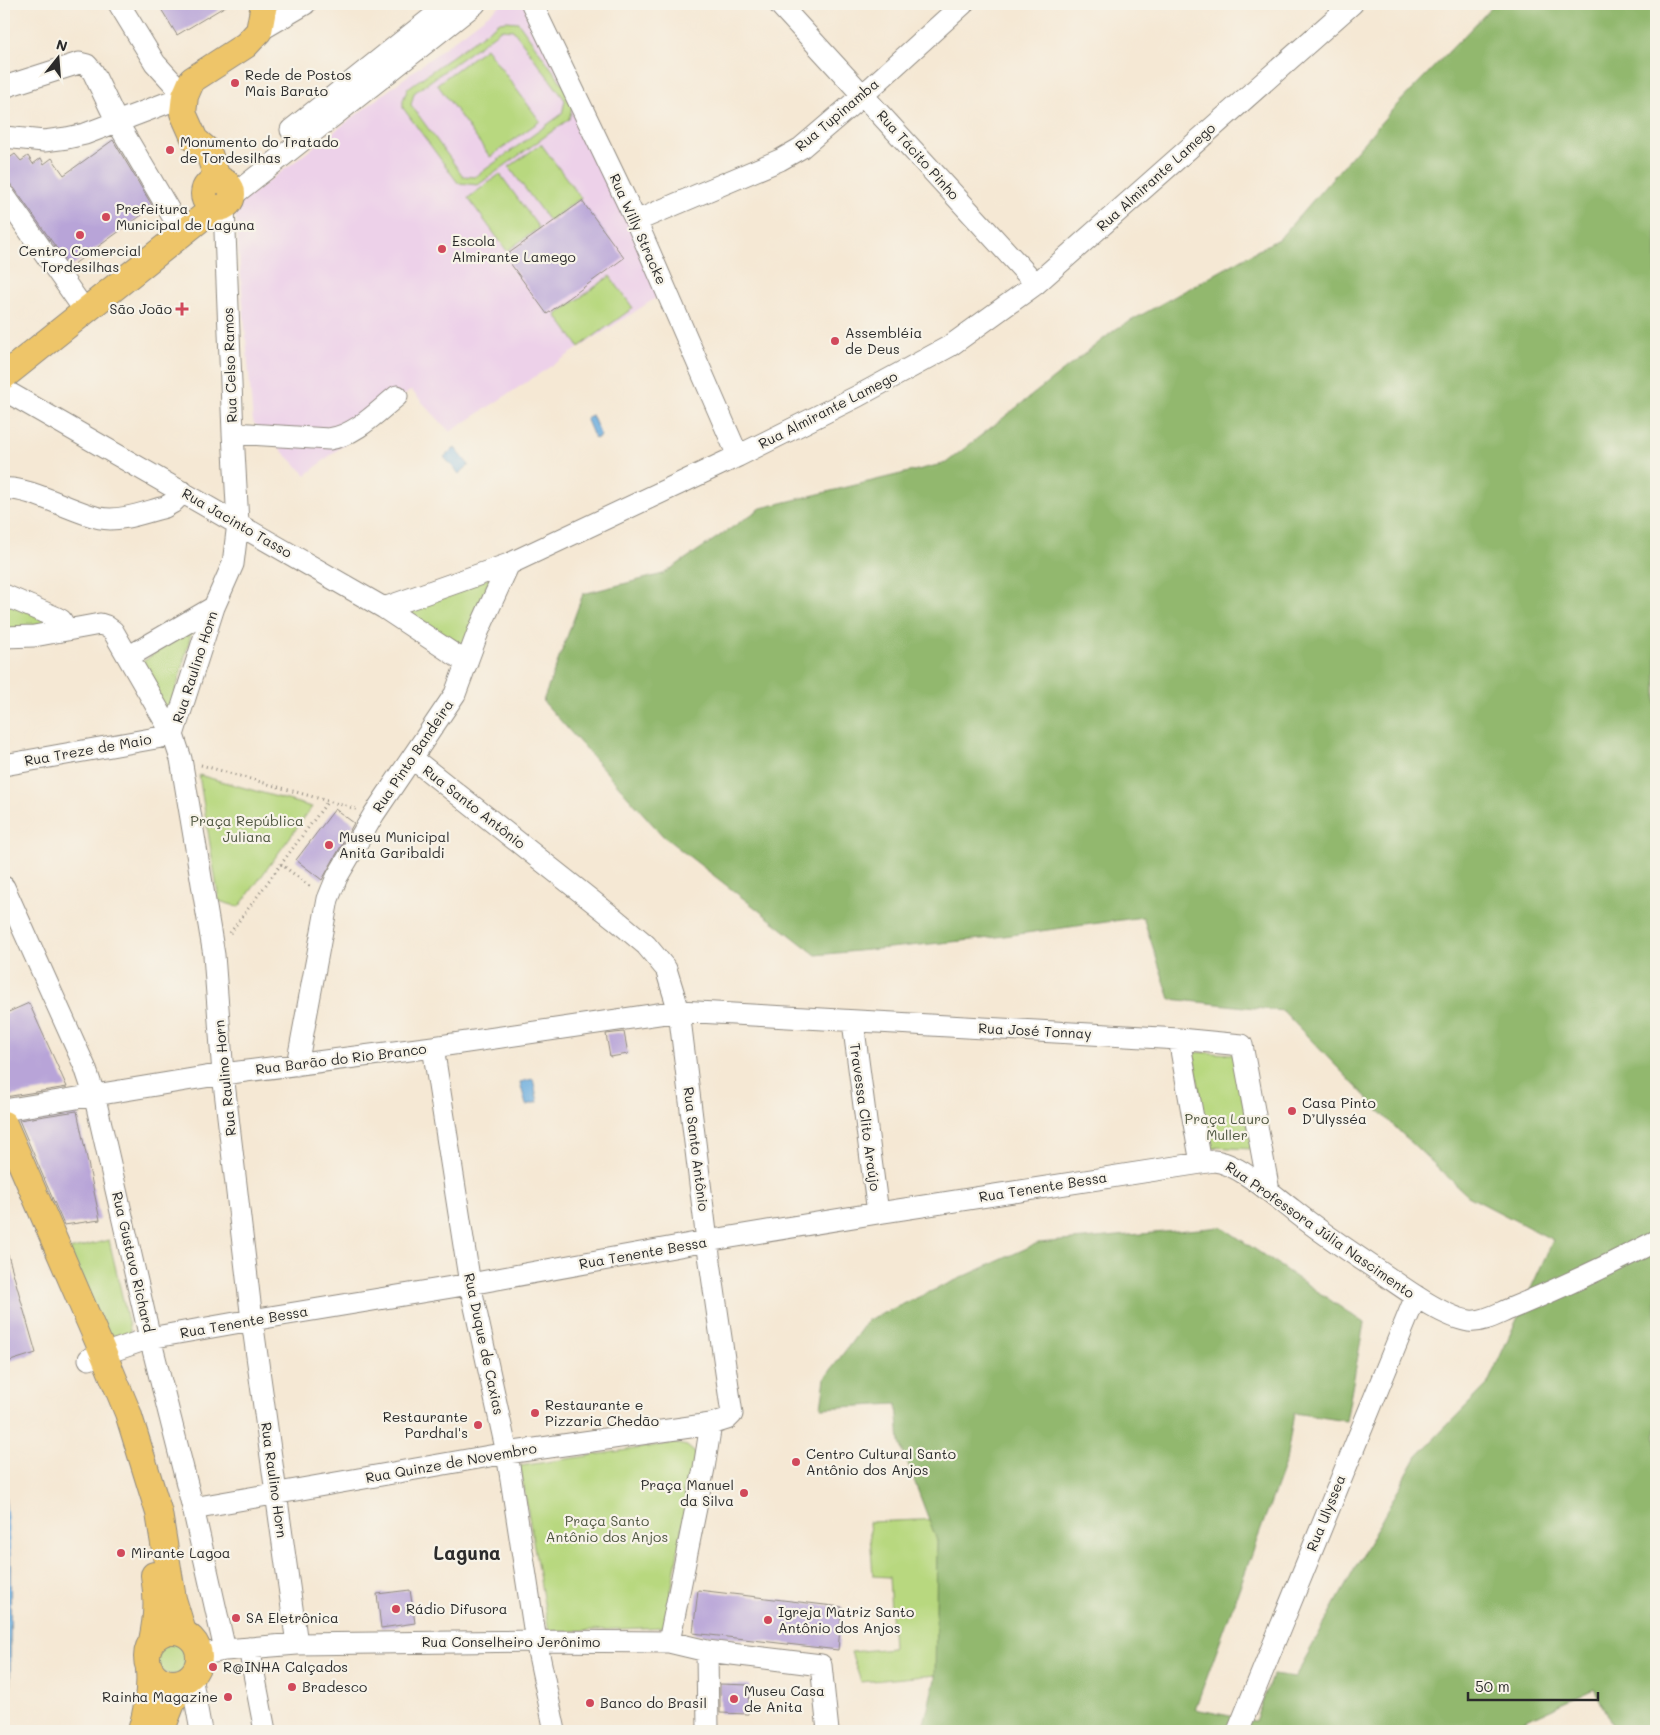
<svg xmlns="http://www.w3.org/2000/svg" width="1660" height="1735" font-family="Mali,sans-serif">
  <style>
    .built { fill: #edd1e9 }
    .green { fill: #b8d87f; stroke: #728255; fill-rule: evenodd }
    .forest { fill: #92b86e; stroke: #5e724c }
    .water { fill: #69acde; stroke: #4a6c84 }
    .pier { fill: #f5e8d4 }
    .building { fill: #b8a4d8 }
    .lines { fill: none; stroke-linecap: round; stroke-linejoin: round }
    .minor-casing { stroke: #908a80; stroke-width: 23 }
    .major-casing { stroke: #908a80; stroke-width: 28 }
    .path { stroke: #908a80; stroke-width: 3; stroke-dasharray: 1 4; stroke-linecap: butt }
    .minor { stroke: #fff; stroke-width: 21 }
    .major { stroke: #eec569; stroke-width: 26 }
    .poi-dot { fill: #d1495b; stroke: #f7f3e8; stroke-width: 2 }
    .labels { text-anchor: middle; stroke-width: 4.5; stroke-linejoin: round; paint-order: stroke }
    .poi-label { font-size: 14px; fill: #2b2b2b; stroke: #f7f3e8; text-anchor: start }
    .street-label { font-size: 14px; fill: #2b2b2b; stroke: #f7f3e8 }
    .park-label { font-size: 14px; fill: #4e5640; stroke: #f7f3e8 }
    .district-label { font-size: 19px; font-weight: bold; fill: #2b2b2b; stroke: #f7f3e8 }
  </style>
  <rect width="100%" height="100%" fill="#f7f3e8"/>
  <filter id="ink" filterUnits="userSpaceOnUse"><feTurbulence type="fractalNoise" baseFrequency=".02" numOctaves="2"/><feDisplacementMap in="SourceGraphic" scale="10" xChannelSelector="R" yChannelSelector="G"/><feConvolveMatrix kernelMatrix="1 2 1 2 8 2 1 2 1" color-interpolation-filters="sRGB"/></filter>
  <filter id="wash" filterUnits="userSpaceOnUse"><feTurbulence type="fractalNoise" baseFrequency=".0096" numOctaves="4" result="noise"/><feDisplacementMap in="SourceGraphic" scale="20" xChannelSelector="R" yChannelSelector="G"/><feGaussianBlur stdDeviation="1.12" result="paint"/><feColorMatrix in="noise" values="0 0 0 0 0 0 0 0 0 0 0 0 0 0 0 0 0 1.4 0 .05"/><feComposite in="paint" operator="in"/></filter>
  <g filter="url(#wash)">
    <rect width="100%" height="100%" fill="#f5e8d4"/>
    <path class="built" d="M502,4H528L665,292L450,432L411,390L306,475L253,422L235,207Z"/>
    <path class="green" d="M506,21L518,22L572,97L573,105L569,119L478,185L458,183L403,108V100L408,88L500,22ZM502,29L513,30L565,100L562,114L475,177L463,176L411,105L414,93Z
      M486,48L540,121L490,157L437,84Z
      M541,144L581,198L549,221L509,167Z
      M500,174L539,228L507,251L468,198Z
      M610,276L633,308L579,347L556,315Z
      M496,575L466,647L406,613Z
      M4,600L55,625L4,632Z
      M193,627L169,715L138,665Z
      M199,775L312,807L239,907L219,901Z
      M1193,1052L1233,1054L1253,1149L1209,1147Z
      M109,1240L131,1334L105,1337L69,1250Z
      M674,1443L687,1446L695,1453L665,1627L549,1632L520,1466Z
      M945,1519L946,1674L861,1682L851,1652L893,1648L889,1577L873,1576L869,1522Z
      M153 1655a20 20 0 1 1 40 0a20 20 0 1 1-40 0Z"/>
    <path class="forest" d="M1495,4H1656V1731H1615L1594,1689L1503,1731H922L935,1679L937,1541L900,1443L897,1404L821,1408L825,1378L868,1320L1038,1243L1222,1227L1364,1323L1346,1421L1294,1413L1286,1461L1195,1709L1255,1721L1273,1674L1295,1677L1417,1456L1487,1385L1553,1240L1468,1196L1398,1130L1283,1011L1170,999L1143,917L982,939L816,955L663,836L543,701L583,594L663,574L761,508L946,463L1116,329L1280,238L1392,110Z"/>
    <path class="water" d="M592,415L601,436L595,439L586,418Z
      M455,448L469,465L459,474L444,457Z
      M533,1079L538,1102L526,1105L520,1082Z
      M4,1491L11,1529L10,1685L4,1727Z"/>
    <path class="pier" d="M5,1489L13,1529L12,1687L11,1560Z"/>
    <g id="blocks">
      <path class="building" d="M158,4H229L177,35Z
        M113,140L153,207L70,267L14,188L4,177V162L15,154L21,161L28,156L33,164L41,158L44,164L52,158L64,175Z
        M582,201L624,258L547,314L505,256Z
        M335,809L354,823L322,880L296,860Z
        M29,1003L67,1087L5,1097L4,1094V1014Z
        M624,1032L628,1054L610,1057L606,1034Z
        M77,1111L100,1220L64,1225L19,1120Z
        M4,1255H8L36,1353L4,1363Z
        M410,1590L415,1623L381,1628L377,1594Z
        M698,1590L842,1607L838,1650L693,1633Z
        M720,1684L749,1685L748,1714L720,1713Z"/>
    </g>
  </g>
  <g filter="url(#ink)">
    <use href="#blocks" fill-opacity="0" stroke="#908a80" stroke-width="1"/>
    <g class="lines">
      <g class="minor-casing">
        <path id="minor" d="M532,4L636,221L738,456
          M779,4L1036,284
          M259,31L305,4
          M4,87L79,63L87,65L93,72L117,122L176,222
          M291,130L449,4
          M4,137L44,141L67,138L85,134L185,96L155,63L119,4
          M4,195L85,311
          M232,196L475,4
          M636,221L780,160L801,148L863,95L963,4
          M4,390L384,608L467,663
          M233,433L329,439C356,435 377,412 397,396
          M4,489C28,486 74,513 100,518C121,522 145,512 165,507L172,503L183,492
          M4,595L55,617L61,620L67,630
          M384,608L509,564L738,456L858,396L950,346L1036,284L1352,4
          M4,637L34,636L100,624L106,626L113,631L173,735L181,759L214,955L223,1074L252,1320L297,1644
          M128,657L214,607
          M173,735L214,607L233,564L238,523L233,433L224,207
          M4,765L173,735
          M4,887L85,1067L94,1094L150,1338L193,1508L225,1650
          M853,1022L878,1213
          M1179,1039L1201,1163
          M433,1047L470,1284L507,1453L536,1641L555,1731
          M297,1065L328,899L337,877L374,814L455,694L478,632L509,564
          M4,1110L223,1074L433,1047L679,1011L1179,1039L1242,1045L1269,1191
          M89,1359L150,1338L252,1320L470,1284L707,1241L878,1213L1214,1161C1238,1163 1273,1195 1293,1210C1319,1231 1346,1249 1373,1267C1397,1283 1441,1317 1469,1321C1483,1323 1499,1313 1512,1308C1561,1288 1609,1265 1656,1241
          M193,1508L507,1453L711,1424L727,1419L732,1414L707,1241L679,1011L666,969L646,945L615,919L412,758
          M669,1642L704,1468L711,1424
          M249,1648L265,1731
          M707,1651L708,1731
          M199,1655L225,1650L297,1644L536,1641L669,1642L707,1651L821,1665L828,1731
          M191,1676L201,1731
          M1238,1731L1416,1296"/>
      </g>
      <g class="major-casing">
        <path id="major" d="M204 194a14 14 0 1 1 28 0a14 14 0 1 1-28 0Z
          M218,180L208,151L195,140L183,113L185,96L192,80L246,45L259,31L264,4
          M4,376L214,208
          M4,1124L104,1355L128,1413L159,1513L173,1599L183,1632
          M147 1657a26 26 0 1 1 52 0a26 26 0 1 1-52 0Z
          M152,1641C157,1616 158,1600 154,1575
          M141,1731C147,1710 151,1691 149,1670
          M161,1731L174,1698L184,1681"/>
      </g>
      <path class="path" d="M201,765L356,809
        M281,864L312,888
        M230,933L328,801"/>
      <use href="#minor" class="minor"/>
      <use href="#major" class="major"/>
    </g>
  </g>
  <g class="poi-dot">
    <circle cx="235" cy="83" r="5"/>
    <circle cx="170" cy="150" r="5"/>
    <circle cx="106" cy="217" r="5"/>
    <circle cx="80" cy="235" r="5"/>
    <circle cx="442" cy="249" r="5"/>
    <path d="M179.5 301.5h5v5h5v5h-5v5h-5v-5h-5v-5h5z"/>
    <circle cx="835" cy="341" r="5"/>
    <circle cx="329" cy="845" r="5"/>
    <circle cx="1292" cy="1111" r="5"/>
    <circle cx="535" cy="1413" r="5"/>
    <circle cx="478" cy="1425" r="5"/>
    <circle cx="796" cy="1462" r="5"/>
    <circle cx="744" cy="1493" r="5"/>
    <circle cx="121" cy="1553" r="5"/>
    <circle cx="396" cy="1609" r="5"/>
    <circle cx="236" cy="1618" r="5"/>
    <circle cx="768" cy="1620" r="5"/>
    <circle cx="213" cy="1667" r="5"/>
    <circle cx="292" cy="1687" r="5"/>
    <circle cx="228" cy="1697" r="5"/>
    <circle cx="734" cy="1699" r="5"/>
    <circle cx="590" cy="1703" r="5"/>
  </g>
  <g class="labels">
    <g class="poi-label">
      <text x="245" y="80">Rede de Postos<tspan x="245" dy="16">Mais Barato</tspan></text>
      <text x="180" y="147">Monumento do Tratado<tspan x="180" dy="16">de Tordesilhas</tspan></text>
      <text x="116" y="214">Prefeitura<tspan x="116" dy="16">Municipal de Laguna</tspan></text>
      <text x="452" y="246">Escola<tspan x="452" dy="16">Almirante Lamego</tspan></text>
      <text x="80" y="256" text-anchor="middle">Centro Comercial<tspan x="80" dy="16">Tordesilhas</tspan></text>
      <text x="172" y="314" text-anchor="end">São João</text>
      <text x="845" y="338">Assembléia<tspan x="845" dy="16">de Deus</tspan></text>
      <text x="339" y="842">Museu Municipal<tspan x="339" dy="16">Anita Garibaldi</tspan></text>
      <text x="1302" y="1108">Casa Pinto<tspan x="1302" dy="16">D’Ulysséa</tspan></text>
      <text x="545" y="1410">Restaurante e<tspan x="545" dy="16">Pizzaria Chedão</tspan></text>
      <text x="468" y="1422" text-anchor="end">Restaurante<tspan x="468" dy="16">Pardhal's</tspan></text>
      <text x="806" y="1459">Centro Cultural Santo<tspan x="806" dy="16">Antônio dos Anjos</tspan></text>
      <text x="734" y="1490" text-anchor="end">Praça Manuel<tspan x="734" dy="16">da Silva</tspan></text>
      <text x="131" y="1558">Mirante Lagoa</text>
      <text x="406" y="1614">Rádio Difusora</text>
      <text x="778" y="1617">Igreja Matriz Santo<tspan x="778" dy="16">Antônio dos Anjos</tspan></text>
      <text x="246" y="1623">SA Eletrônica</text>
      <text x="223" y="1672">R@INHA Calçados</text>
      <text x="302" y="1692">Bradesco</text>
      <text x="744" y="1696">Museu Casa<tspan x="744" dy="16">de Anita</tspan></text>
      <text x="218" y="1702" text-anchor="end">Rainha Magazine</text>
      <text x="600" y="1708">Banco do Brasil</text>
    </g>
    <g class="street-label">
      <text transform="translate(837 115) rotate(-40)" y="5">Rua Tupinamba</text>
      <text transform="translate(918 155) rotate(48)" y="5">Rua Tácito Pinho</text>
      <text transform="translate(1156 177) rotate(-42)" y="5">Rua Almirante Lamego</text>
      <text transform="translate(638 229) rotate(66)" y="5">Rua Willy Stracke</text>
      <text transform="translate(230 365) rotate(-92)" y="5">Rua Celso Ramos</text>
      <text transform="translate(828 410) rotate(-27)" y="5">Rua Almirante Lamego</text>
      <text transform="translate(237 523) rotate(30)" y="5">Rua Jacinto Tasso</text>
      <text transform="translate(195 667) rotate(-72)" y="5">Rua Raulino Horn</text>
      <text transform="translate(88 750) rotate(-10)" y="5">Rua Treze de Maio</text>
      <text transform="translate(413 756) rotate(-56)" y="5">Rua Pinto Bandeira</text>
      <text transform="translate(474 807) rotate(38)" y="5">Rua Santo Antônio</text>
      <text transform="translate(1035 1031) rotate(3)" y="5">Rua José Tonnay</text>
      <text transform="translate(341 1059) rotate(-7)" y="5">Rua Barão do Rio Branco</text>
      <text transform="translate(225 1078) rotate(-96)" y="5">Rua Raulino Horn</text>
      <text transform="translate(865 1117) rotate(82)" y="5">Travessa Clito Araújo</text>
      <text transform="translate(696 1149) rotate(83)" y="5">Rua Santo Antônio</text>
      <text transform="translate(1043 1187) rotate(-9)" y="5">Rua Tenente Bessa</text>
      <text transform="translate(1320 1230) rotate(35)" y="5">Rua Professora Júlia Nascimento</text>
      <text transform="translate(643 1253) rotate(-10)" y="5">Rua Tenente Bessa</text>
      <text transform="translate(133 1262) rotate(77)" y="5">Rua Gustavo Richard</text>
      <text transform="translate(244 1322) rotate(-10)" y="5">Rua Tenente Bessa</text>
      <text transform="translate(484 1344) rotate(78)" y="5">Rua Duque de Caxias</text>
      <text transform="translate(451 1463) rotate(-10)" y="5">Rua Quinze de Novembro</text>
      <text transform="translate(274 1480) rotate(82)" y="5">Rua Raulino Horn</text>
      <text transform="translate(1326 1513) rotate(-68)" y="5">Rua Ulyssea</text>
      <text x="511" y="1647">Rua Conselheiro Jerônimo</text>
    </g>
    <g class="park-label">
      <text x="247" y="826">Praça República<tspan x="247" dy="16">Juliana</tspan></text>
      <text x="1227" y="1124">Praça Lauro<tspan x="1227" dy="16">Muller</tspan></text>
      <text x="607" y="1526">Praça Santo<tspan x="607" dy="16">Antônio dos Anjos</tspan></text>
    </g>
    <g class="district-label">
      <text x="467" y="1560">Laguna</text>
    </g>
  </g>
  <rect width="1660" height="1735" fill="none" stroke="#f7f3e8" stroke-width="20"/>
  <g transform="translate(58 58) rotate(17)" stroke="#f7f3e8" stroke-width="4" paint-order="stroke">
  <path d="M0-4L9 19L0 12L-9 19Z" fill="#2b2b2b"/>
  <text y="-8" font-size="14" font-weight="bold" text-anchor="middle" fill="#2b2b2b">N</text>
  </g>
  <path d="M1468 1692v8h130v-8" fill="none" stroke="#2b2b2b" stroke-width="2.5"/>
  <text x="1475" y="1692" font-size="15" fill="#2b2b2b" stroke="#f7f3e8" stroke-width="4" paint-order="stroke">50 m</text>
</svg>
